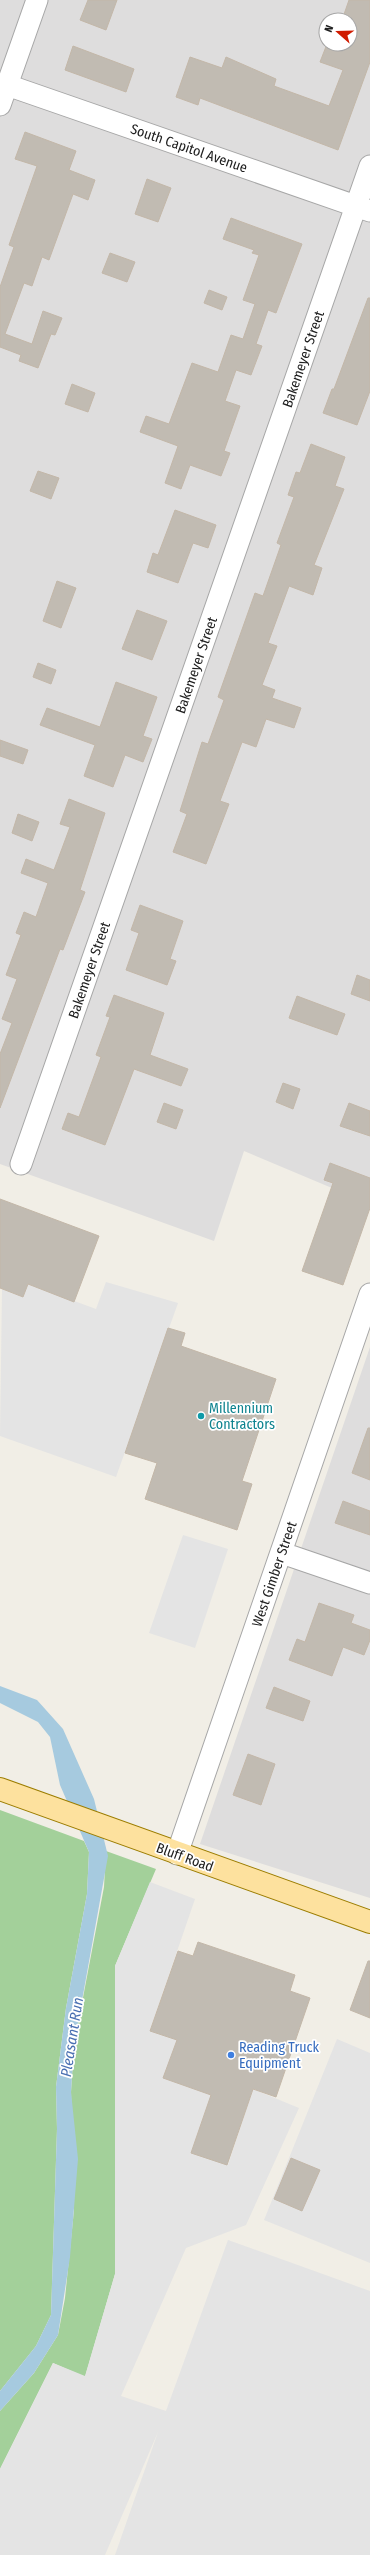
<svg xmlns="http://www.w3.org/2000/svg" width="370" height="2555" font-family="'Fira Sans Condensed',sans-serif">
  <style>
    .residential { fill: #dedddd; fill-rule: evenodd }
    .forest { fill: #a3d09a }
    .parking { fill: #e4e4e4 }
    .water { fill: #a6cadf }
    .building { fill: #c1bbb2; stroke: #c3b7a8 }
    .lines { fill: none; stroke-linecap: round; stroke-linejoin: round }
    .minor-casing { stroke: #a7a7a7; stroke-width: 23 }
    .major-casing { stroke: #9c7d00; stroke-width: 24 }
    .minor { stroke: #fff; stroke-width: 21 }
    .major { stroke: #fde19e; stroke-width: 22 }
    .culture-dot { fill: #0f9aa8; stroke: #fff; stroke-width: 1.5 }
    .shop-dot { fill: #3f7fe0; stroke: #fff; stroke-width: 1.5 }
    .labels { text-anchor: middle; stroke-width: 3.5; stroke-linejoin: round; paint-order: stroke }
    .street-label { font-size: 14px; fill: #202020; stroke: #fff }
    .culture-label { font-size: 14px; fill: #0d838f; stroke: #fff; text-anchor: start }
    .shop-label { font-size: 14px; fill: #366cbe; stroke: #fff; text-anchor: start }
    .water-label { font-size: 15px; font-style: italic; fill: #4a70b2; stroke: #fff }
  </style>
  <rect width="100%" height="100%" fill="#f1eee6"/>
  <path class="residential" d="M0,0H370V1204L244,1151L214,1241L0,1164ZM326,20H350V44H326Z
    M370,1347V1898L200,1844Z"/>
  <path class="forest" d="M0,1810L84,1841L89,1852L87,1894L66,2008L56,2087L57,2129L51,2315L36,2346L0,2391Z
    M106,1851L156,1869L115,1966V2274L85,2377L53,2363L0,2469V2411L34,2373L58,2335L65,2298L74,2210L71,2092L74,2045L104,1887Z"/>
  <path class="parking" d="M106,1282L178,1303L116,1477L0,1436L2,1289L23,1297L28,1284L96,1309Z
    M183,1535L228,1549L195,1648L149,1633Z
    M150,1882L195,1899L150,2030L177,2040L164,2078L194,2089L225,2080L192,2153L228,2165L253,2089L299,2108L246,2225L186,2248L121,2396L166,2411L228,2240L370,2291V2555H115L158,2432L105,2555H0V2469L53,2363L85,2376L115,2274V1966Z
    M337,2039L370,2053V2263L264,2220Z"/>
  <path class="water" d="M0,1686L37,1700L63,1729L94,1799L108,1856L74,2045L71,2092L78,2159L70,2257L58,2335L34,2373L0,2411V2391L36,2346L51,2315L57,2129L56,2087L66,2008L87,1894L89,1852L60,1785L50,1737L38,1722L0,1703Z"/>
  <path class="building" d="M88,0H117L106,30L80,20Z
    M349,0H370V62L338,150L200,98L198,105L176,97L190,57L222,68L226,57L276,79L274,86L329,106L343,70L320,62L327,44H350V20H342Z
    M73,46L134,69L126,92L65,70Z
    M25,132L76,151L69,170L95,180L88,200L73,194L49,260L42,257L32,286L24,283L5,334L32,344L43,311L62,318L55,335L51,334L38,368L19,361L21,355L0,347V287L14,247L9,245L37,166L15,159Z
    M147,179L171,188L158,222L135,214Z
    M231,218L302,244L276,313L268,310L256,344L262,346L251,375L236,370L225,401L240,406L224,451L230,453L221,476L190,465L181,489L165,483L178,446L140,432L146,416L169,424L192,363L218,372L231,335L243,339L255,304L243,300L259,255L252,253L254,250L223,239Z
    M110,253L135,262L127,282L102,273Z
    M209,290L227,297L222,310L204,303Z
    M368,298H370V391L357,425L323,413L332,389H334Z
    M72,384L95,393L88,412L65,404Z
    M311,444L345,457L335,486L344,489L314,565L322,568L313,595L289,586L268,643L277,646L262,685L275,690L272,698L301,708L294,728L266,719L256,747L242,742L220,801L229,804L206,864L173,852L187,814L180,811L202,742L208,744L224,700L218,697L255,593L263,596L281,545L277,543L294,497L288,495L296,472L300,473Z
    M38,471L59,478L51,499L30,491Z
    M175,510L216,525L208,548L193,543L178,583L147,572L153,553L158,555Z
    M57,581L76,588L61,628L43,621Z
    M137,610L167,621L152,660L122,649Z
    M38,663L56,670L51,684L33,677Z
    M116,682L157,697L143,736L152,739L143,762L125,755L113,787L84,776L95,745L40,725L47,708L100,727Z
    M0,740L28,750L23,764L0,756Z
    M69,799L105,813L80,890L85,892L63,950L60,949L0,1108V1054L12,1023L2,1019L17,979L6,975L21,935L16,933L24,912L36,917L48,883L21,873L26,859L54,870L70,827L60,824Z
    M18,814L39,822L32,841L12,833Z
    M140,905L183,921L170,959L176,961L167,985L126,970L139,933L131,930Z
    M357,975L370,980V1001L351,994Z
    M114,995L164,1013L150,1055L188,1069L181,1086L134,1069L105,1145L62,1129L68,1113L79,1117L101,1057L96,1055L110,1017L106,1016Z
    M297,996L345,1014L337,1035L289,1018Z
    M283,1083L300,1089L293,1109L276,1102Z
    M164,1103L183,1110L176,1129L157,1122Z
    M349,1103L370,1111V1136L340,1126Z
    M330,1163L370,1178V1208L343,1285L302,1271L333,1183L324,1180Z
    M0,1199L99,1236L74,1302L28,1284L23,1297L0,1288Z
    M168,1328L185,1333L181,1346L276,1379L242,1481L252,1484L237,1530L145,1499L157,1463L125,1453Z
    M368,1428H370V1480L352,1473Z
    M343,1501L370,1511V1535L335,1523Z
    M319,1603L354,1615L351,1623L370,1630V1640L364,1655L343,1647L332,1676L289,1660L297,1639L305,1642Z
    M274,1687L310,1701L303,1721L266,1708Z
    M248,1754L275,1764L261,1805L233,1795Z
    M198,1942L295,1975L290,1991L310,1998L276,2097L253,2089L227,2165L191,2153L211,2095L163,2078L177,2040L150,2031L178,1951L193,1956Z
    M368,1961H370V2018L350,2010Z
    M291,2158L320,2170L302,2211L274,2199Z"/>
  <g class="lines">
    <g class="minor-casing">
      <path id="minor" d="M7,85L370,211
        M0,105L37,0
        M21,1164L370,166
        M282,1553L370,1583
        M177,1854L370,1294"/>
    </g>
    <g class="major-casing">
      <path id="major" d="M0,1789L370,1922"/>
    </g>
    <use href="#minor" class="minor"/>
    <use href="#major" class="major"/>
  </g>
  <circle class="culture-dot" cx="201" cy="1416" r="4"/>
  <circle class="shop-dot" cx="231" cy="2055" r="4"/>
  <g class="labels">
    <g class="street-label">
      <text transform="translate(189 148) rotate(19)" y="5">South Capitol Avenue</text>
      <text transform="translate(303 359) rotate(-71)" y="5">Bakemeyer Street</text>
      <text transform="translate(196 665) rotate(-71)" y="5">Bakemeyer Street</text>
      <text transform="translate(89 970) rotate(-71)" y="5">Bakemeyer Street</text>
      <text transform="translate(274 1574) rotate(-71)" y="5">West Gimber Street</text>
      <text transform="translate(185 1857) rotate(20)" y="5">Bluff Road</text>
    </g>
    <g class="culture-label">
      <text x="209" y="1413">Millennium<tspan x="209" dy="16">Contractors</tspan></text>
    </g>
    <g class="shop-label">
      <text x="239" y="2052">Reading Truck<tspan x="239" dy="16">Equipment</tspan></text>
    </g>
    <g class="water-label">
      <text transform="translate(72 2037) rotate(-81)" y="5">Pleasant Run</text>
    </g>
  </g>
  <g transform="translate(338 32) rotate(290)"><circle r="19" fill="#ffffff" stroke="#a6a6a6"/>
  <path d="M0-3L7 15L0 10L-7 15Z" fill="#d01b00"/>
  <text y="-6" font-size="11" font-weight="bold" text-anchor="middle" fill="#202020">N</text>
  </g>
</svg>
